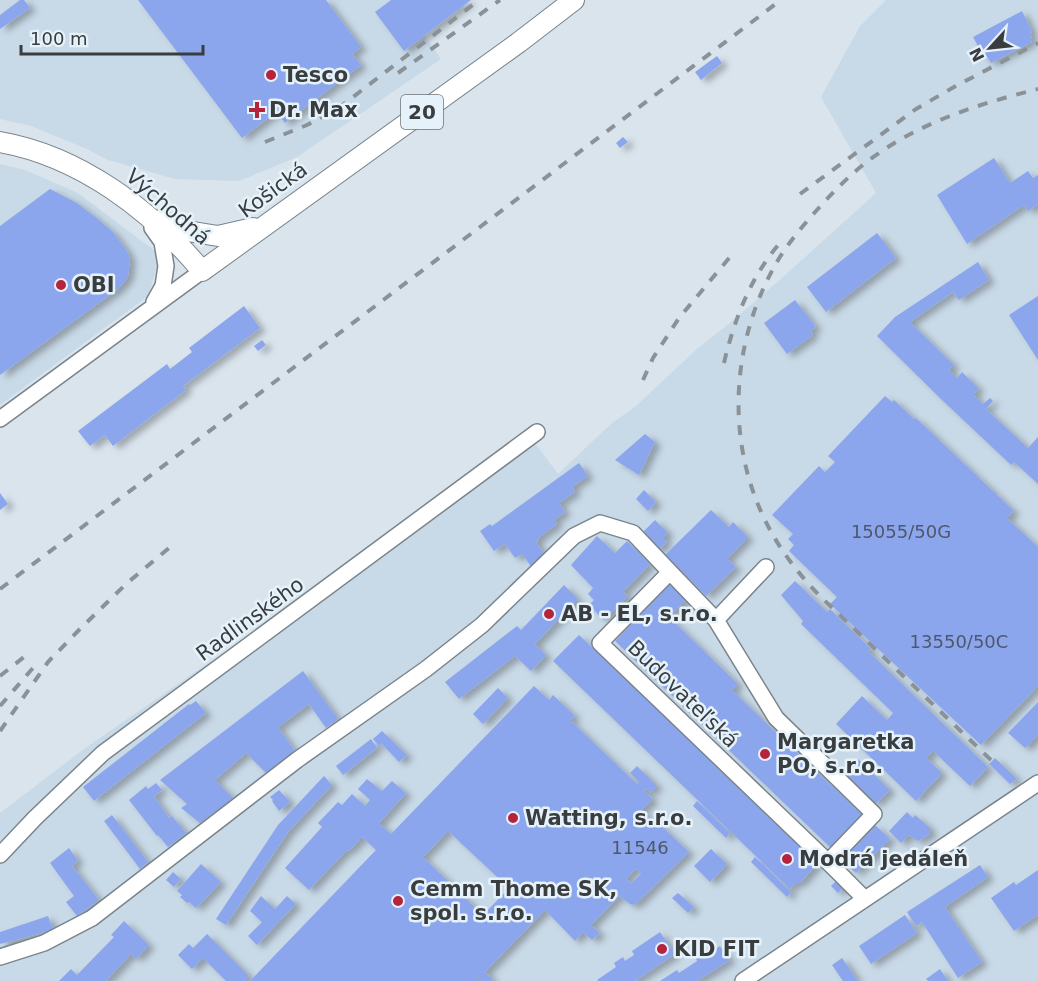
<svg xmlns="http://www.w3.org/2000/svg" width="1038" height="981" font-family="'DejaVu Sans',sans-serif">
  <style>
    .built { fill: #c8d9e7 }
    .building { fill: #8ba6ed; fill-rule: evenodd; filter: url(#shadow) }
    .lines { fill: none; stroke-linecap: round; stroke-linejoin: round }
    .minor-casing { stroke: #7a848b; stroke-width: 18 }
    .major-casing { stroke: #7a848b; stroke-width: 22 }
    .minor { stroke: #fff; stroke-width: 15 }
    .major { stroke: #fff; stroke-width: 20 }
    .rail { stroke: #8a9298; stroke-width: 4; stroke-dasharray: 10 10; stroke-linecap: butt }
    .poi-dot { fill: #b5233d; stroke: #e6f2fa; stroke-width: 2 }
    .labels { text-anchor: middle; stroke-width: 5; stroke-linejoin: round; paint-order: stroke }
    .number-label { font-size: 18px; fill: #4e576b }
    .shield { fill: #e6f2fa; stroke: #6d7378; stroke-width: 1.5 }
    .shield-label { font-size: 20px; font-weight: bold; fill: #393d40 }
    .poi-label { font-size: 21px; font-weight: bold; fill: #393d40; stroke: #e6f2fa; text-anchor: start }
    .street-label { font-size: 21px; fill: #393d40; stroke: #e6f2fa }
  </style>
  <defs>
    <filter id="shadow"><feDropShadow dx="6" dy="3.5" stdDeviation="3" flood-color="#0004"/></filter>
  </defs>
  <rect width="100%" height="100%" fill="#d9e4ed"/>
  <path class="built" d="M0,0H400L441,59L297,157L239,181L175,179L108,160L85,148L31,126L0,119Z
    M886,0H1038V981H0V813L84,749L532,439L558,474L611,424L636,406L697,349L731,322L782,278L876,193L821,97L860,26Z
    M0,164L25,170L78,193L155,251L157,267L148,296L0,405Z"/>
  <path class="building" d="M20,0H24L30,8L0,29V15Z
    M138,0H326L361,47L352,54L361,65L285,123L276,112L242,138Z
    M391,0H471L404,51L375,12Z
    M1022,11L1032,32L1030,33L1032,37L1030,38L1032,42L991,63L988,58L985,59L973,37Z
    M717,56L722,63L701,80L695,72Z
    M623,137L628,142L620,148L616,143Z
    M994,158L1010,183L1028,171L1033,178L1038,175V204L1028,211L1024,205L967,244L937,195Z
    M50,189L77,203L99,220L113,232L127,251L130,259L128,276L125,281L118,289L0,375V226Z
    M877,233L896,258L826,312L807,287Z
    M978,262L989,280L959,300L953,292L910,322L954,365L949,370L957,378L962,372L979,389L973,394L983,404L990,398L993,401L986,409L1028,448L1038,437V484L1014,462L1011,465L941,399L877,336L895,317Z
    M1038,296V360L1009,315Z
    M795,300L816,327L810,331L813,335L787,354L764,323Z
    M244,306L260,328L183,386L186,390L113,446L105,435L90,446L78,431L167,364L170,369L192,352L189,348Z
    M262,340L266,345L258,351L254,346Z
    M885,396L892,402L894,400L914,419L916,418L1014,511L1007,518L1038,547V686L981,745L830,604L837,597L789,551L794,545L788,539L793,534L772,515L819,466L825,472L835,462L828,456Z
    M645,434L655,442L639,475L615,460Z
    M579,463L588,476L572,487L575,492L559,503L565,512L554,520L557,524L538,538L539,540L536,542L547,558L533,569L522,554L515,558L505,544L494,551L480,531L490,524L492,526Z
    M644,490L656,502L648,511L636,499Z
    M0,493L8,504L0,510Z
    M711,510L729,527L733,522L748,537L727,559L736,567L706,596L665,555Z
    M655,520L668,533L663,538L667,542L657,551L640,535Z
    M597,536L615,553L627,541L650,564L623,592L628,596L604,620L589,605L594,600L588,594L593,588L571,565Z
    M795,581L827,612L830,609L871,649L868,651L988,767L970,786L933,751L926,758L942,773L916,801L836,724L862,696L887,720L893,713L801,624L803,621L781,595Z
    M670,583L686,599L669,617L738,684L732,690L864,817L833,850L615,641Z
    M564,585L578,599L535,644L546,655L531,671L515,656L459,699L445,682L517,626L521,630Z
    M579,635L626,680L630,675L673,716L669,721L673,724L677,720L715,756L710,761L810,856L812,854L815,856L817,864L800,883H796L790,889L553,661Z
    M303,671L338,719L326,728L309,704L278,727L295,751L266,773L246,753L215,780L233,798L200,823L181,808L187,804L160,780Z
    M534,686L549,700L553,695L575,716L570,720L637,784L639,782L630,773L637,766L657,786L650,793L646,789L644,791L653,799L641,811L651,821L653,818L689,852L635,905L630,904L619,896L591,925L600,933L592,940L583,932L575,941L545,910L485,972L493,979L491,981H482L479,978L476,981H250L376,850L362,837L349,851L347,850L309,890L285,868L322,827L318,823L338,802L342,805L352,794L365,806L370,800L358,789L367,779L382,791L392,781L406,793L379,823L391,834ZM448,831L509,888L483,915L423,857ZM636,869L641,874L631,883L626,879Z
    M498,688L508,698L483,724L473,714Z
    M196,701L206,713L94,801L83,787L189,704L190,705Z
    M1038,702V735L1025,748L1008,733Z
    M382,731L407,755L399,762L382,744L379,746L373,739Z
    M371,739L377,748L343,775L336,766Z
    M995,758L1017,779L1010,784L989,764Z
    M858,759L890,790L875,804L843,774Z
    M324,776L332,785L288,832L226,925L216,919L278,825Z
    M156,783L162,790L154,796L169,818L172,816L186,833L168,847L158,835L157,836L129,800L146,786L148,789Z
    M279,790L290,802L279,811L272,801L273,800L270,797Z
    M697,801L730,833L726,838L693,806Z
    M907,812L913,818L915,815L930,828V834L918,841L909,835L901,843L889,831Z
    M112,815L148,862L140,869L104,821Z
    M875,825L890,839L856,873L841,859Z
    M69,848L78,861L72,866L99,900L77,916L66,902L74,896L50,863Z
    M711,849L727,864L710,882L694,866Z
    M755,857L791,892L787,897L751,862Z
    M201,864L221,882L196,908L189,902L187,903L180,897L182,895L177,891Z
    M980,865L988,877L945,907L982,962L958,978L922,922L916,926L907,912Z
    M1038,870V915L1014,931L991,898L1014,882L1016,885Z
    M173,872L181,879L174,887L166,880Z
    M839,878L846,885L838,893L831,886Z
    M678,893L694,907L688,913L672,898Z
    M261,896L275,909L287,896L296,904L257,945L248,936L262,922L250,911Z
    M905,915L917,933L871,964L859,946Z
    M48,916L53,930L0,944V932Z
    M124,921L149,945L136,959L131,954L106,981H59L71,969L77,975L114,937L111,935Z
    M660,932L675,954L635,981H598L597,980L616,967L614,963L623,957L625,961L634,955L632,951Z
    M207,934L249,976L244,981H226L203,958L192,969L178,955L189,944L193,948Z
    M720,946L730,960L705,976L697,981H660L677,970L679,973L697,961L696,959L710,949L711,952Z
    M842,958L858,981H843L832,965Z
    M940,969L948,981H928L926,979Z"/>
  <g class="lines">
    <g class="minor-casing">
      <path id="minor" d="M152,228L162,242L166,266L163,286L154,302
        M0,419L202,271
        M716,620L766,567
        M0,855L35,818L103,753L537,432
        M828,862L874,814L776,718L716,620L670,572L600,643L828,862L865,899
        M0,957L44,943L92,918L297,760L426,669L482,625L574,536L600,523L633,533L670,572
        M743,981L1038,783"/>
    </g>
    <g class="major-casing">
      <path id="major" d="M0,142C80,156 151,210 202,271L518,43L574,0
        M161,220L181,230L218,236L253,228"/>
    </g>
    <use href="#minor" class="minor"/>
    <use href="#major" class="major"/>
    <path class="rail" d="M398,73L500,0
      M265,142L307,125L340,107L479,0
      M800,194L916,109L954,87L1038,43
      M724,363C734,320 751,276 780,243
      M643,380L653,358L679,318L730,257
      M0,589L781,0
      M0,676L29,653
      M0,706L39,661
      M0,731L48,662L79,630L126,584L169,548
      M991,760L822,598C801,577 782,553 768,526C726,446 730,348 773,269C784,248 800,229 816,211C835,190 855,169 879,153C927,120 982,103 1038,89"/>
  </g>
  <g class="poi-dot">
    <circle cx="271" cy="75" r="6"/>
    <path d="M254 101h6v6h6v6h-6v6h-6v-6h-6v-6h6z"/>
    <circle cx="61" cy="285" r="6"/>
    <circle cx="549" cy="614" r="6"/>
    <circle cx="765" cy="754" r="6"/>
    <circle cx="513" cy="818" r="6"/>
    <circle cx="787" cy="859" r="6"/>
    <circle cx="398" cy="901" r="6"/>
    <circle cx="662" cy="949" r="6"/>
  </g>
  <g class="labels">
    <g class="number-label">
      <text x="901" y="538">15055/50G</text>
      <text x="959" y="648">13550/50C</text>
      <text x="640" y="854">11546</text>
    </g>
    <rect class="shield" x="401" y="95" width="42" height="34" rx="4.5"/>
    <g class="shield-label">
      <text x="422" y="119">20</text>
    </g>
    <g class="poi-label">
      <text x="283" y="82">Tesco</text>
      <text x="269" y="117">Dr. Max</text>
      <text x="73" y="292">OBI</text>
      <text x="561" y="621">AB - EL, s.r.o.</text>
      <text x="777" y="749">Margaretka<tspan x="777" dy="24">PO, s.r.o.</tspan></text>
      <text x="525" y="825">Watting, s.r.o.</text>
      <text x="799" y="866">Modrá jedáleň</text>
      <text x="410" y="896">Cemm Thome SK,<tspan x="410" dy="24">spol. s.r.o.</tspan></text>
      <text x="674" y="956">KID FIT</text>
    </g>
    <g class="street-label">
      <text transform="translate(273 190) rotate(-36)" y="7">Košická</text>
      <text transform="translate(168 207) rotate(41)" y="7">Východná</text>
      <text transform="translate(250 619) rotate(-36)" y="7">Radlinského</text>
      <text transform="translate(683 694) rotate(44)" y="7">Budovateľská</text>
    </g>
  </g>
  <g transform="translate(990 48) rotate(243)" stroke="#e6f2fa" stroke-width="4.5" paint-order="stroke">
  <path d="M0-4.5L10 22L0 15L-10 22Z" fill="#393d40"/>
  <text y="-9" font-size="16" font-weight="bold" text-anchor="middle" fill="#393d40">N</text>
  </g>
  <path d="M21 45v9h182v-9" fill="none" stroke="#393d40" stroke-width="3"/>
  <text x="30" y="45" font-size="18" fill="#393d40" stroke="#e6f2fa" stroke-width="4.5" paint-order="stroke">100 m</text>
</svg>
